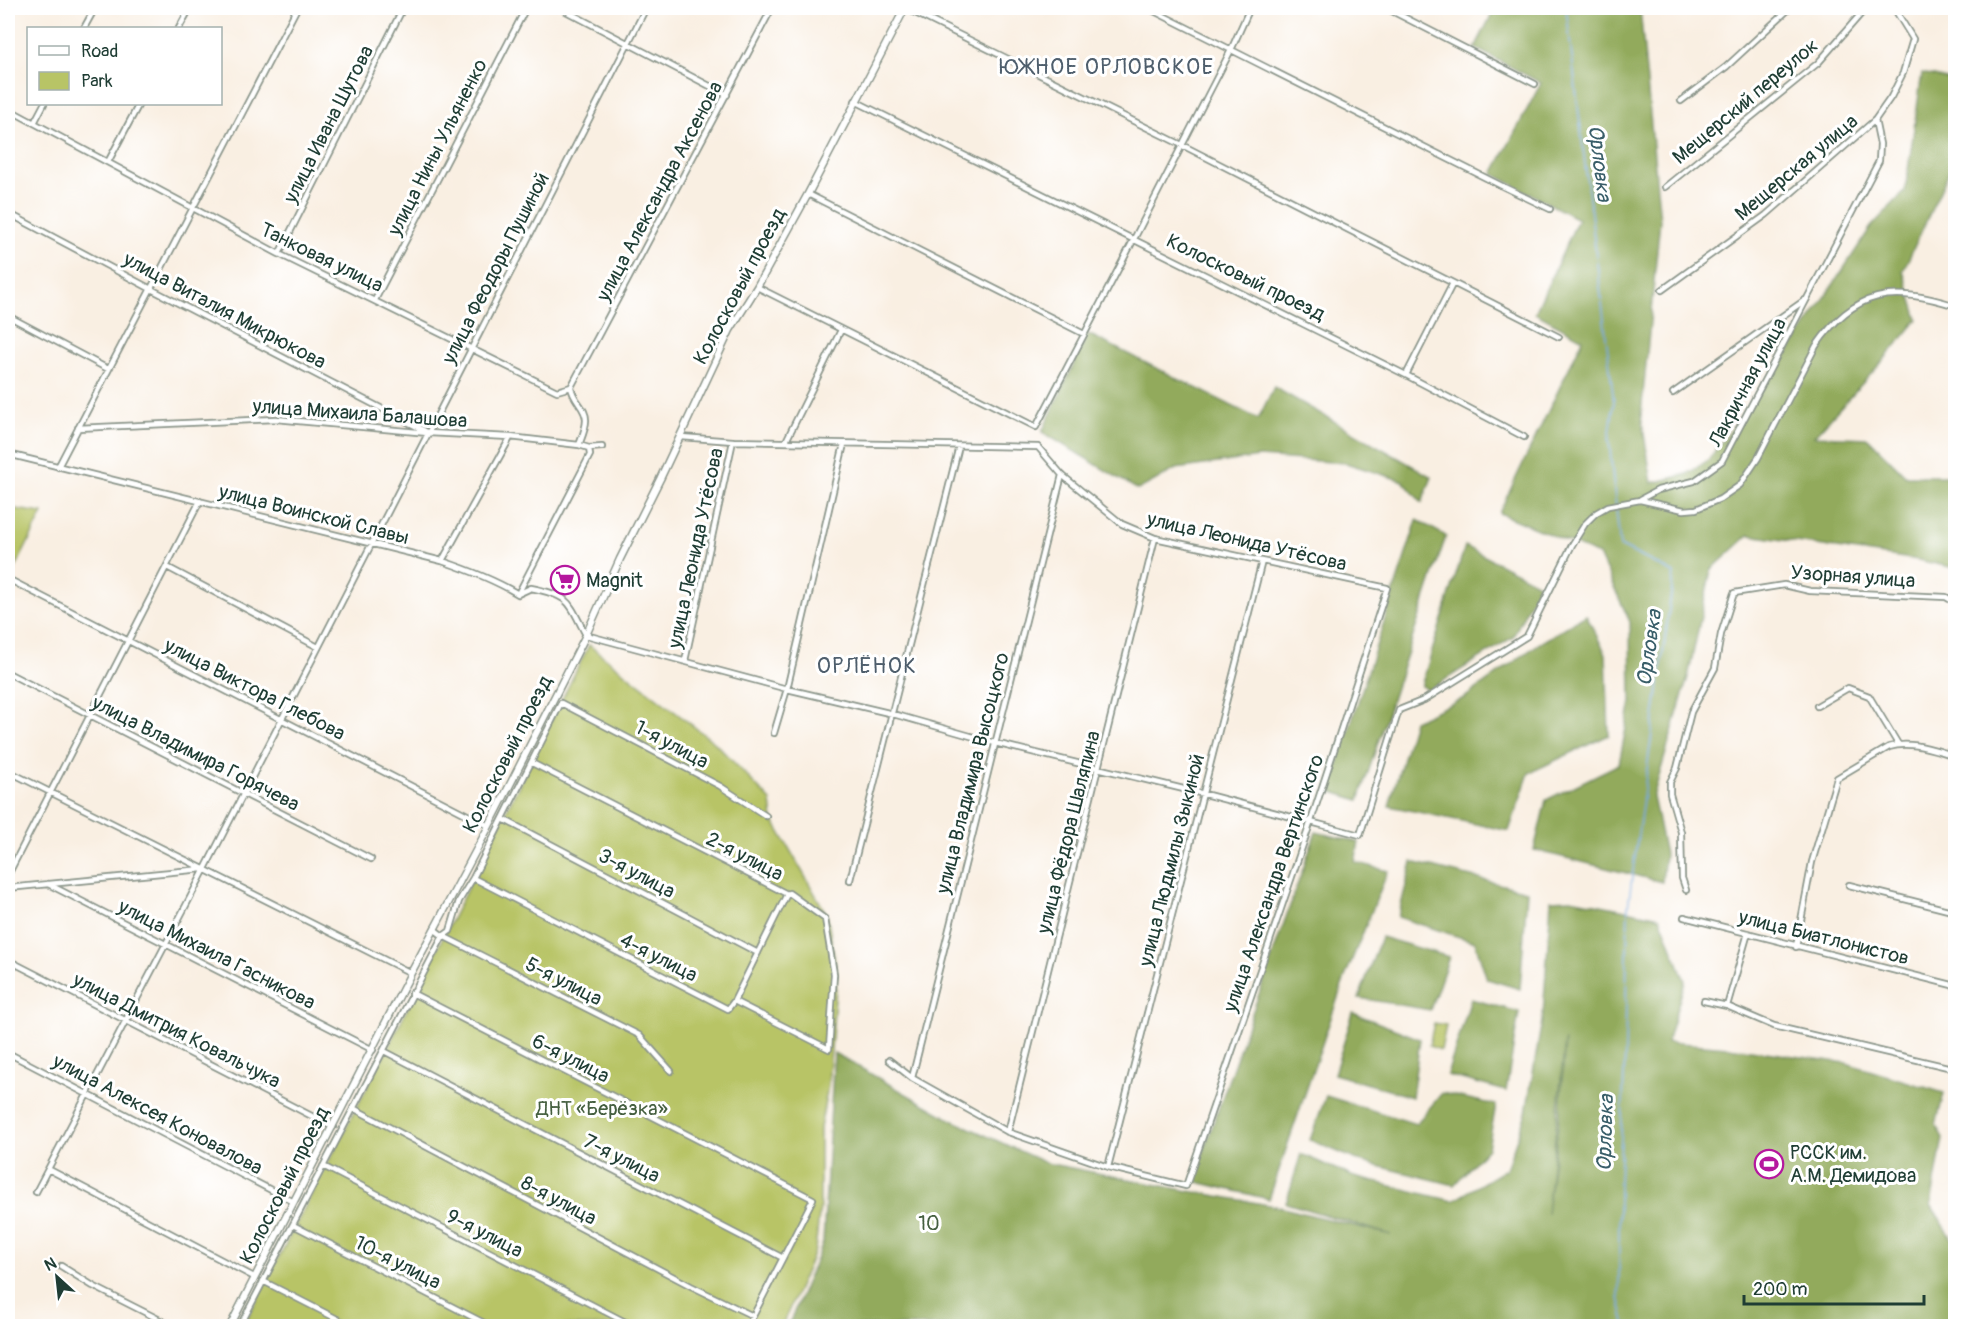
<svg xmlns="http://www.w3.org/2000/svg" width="1963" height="1334" font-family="Pangolin,sans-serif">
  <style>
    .green { fill: #b8c466; stroke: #6c804d; stroke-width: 1.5 }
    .forest { fill: #92aa5b; stroke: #587448; stroke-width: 1.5; fill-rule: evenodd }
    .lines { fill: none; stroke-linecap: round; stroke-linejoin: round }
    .stream { stroke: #77abe4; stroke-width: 1.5 }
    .minor-casing { stroke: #8c968b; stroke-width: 8 }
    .tertiary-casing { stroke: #8c968b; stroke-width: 9 }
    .minor { stroke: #fff; stroke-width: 4.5 }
    .tertiary { stroke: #fff; stroke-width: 6 }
    .labels { text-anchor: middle; stroke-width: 6; stroke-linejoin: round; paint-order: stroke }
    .street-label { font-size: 20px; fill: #1f3d34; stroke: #fff }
    .poi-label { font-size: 20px; fill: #1f3d34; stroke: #fff; text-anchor: start }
    .park-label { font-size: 20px; fill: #455f40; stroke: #fff }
    .water-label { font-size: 21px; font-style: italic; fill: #395e69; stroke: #fff }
    .quarter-label { font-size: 22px; letter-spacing: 1.5px; fill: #4e5e6c; stroke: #fff }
  </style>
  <rect width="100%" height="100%" fill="#fff"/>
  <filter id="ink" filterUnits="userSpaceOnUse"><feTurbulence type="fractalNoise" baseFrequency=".0167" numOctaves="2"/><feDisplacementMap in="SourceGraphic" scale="12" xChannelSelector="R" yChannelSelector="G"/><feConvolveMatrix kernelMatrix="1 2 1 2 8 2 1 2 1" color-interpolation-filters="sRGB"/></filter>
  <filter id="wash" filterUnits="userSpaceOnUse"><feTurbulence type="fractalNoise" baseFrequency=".008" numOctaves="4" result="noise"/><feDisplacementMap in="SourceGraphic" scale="24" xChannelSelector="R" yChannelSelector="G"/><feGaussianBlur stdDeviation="1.35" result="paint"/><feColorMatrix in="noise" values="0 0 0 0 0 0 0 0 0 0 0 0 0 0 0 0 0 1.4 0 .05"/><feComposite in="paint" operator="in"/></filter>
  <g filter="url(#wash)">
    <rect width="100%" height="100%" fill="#f9efe2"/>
    <path class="green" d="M8,508L43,513L8,583Z
      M589,645L715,743L771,801L773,820L827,915L837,974L828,1086L820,1128V1207L815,1250L782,1326H243L387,1049Z
      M1434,1023L1446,1025L1441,1050L1429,1046Z"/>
    <path class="forest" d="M1495,8H1640L1660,220L1641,415L1652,483L1687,474L1708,460L1779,367L1871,227L1905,191L1922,73L1955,81V159L1903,271L1918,319L1882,362L1814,436L1868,438L1906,476H1955V568L1918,560L1749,535L1711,570L1688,677L1653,797L1665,854L1662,882L1534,850L1546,800L1619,764L1631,702L1630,622L1599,555L1499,513L1583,339L1535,313L1578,219L1493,174L1541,83L1475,48Z
      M1088,334L1258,419L1274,387L1432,477L1422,503L1403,481L1346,463L1259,457L1176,469L1138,490L1042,432Z
      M1417,520L1446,536L1359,800L1329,791Z
      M1465,546L1539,584L1513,637L1429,690L1421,686Z
      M1586,615L1606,654L1609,735L1529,773L1509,831L1389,806L1414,721L1464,698L1540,643Z
      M1316,832L1359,842L1355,862L1388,871L1345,977L1269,1199L1193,1181Z
      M1412,862L1527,891L1520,989L1487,979L1475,942L1398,917Z
      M1571,899L1660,917L1685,981L1667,1042L1728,1047L1846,1063L1944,1093L1936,1125L1943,1138L1931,1205L1955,1243V1326H788L823,1243L834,1053L952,1120L1046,1163L1189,1191L1275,1206L1391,1235L1286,1203L1301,1154L1354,1177L1453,1201L1506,1169L1526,1113L1543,1015L1551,900ZM1565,1040L1560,1109L1547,1214Z
      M1381,937L1449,957L1430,1010L1359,998Z
      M1471,999L1519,1012L1506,1091L1447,1075Z
      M1353,1013L1420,1039L1412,1097L1334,1074Z
      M1442,1093L1496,1105L1488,1148L1454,1185L1362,1162L1310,1140L1326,1096L1416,1124Z"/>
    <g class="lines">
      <path class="stream" d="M1566,8L1614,402L1609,440L1620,546L1674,573L1628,907L1625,1053L1619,1183V1298L1626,1326"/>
    </g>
  </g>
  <g filter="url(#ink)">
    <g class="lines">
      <g class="minor-casing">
        <path id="minor" d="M560,8L727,95
          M905,8L1182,145L1559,337
          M1148,8L1502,186L1550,209
          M1386,8L1535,84
          M84,28L95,8
          M179,28L190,8
          M855,101L1406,375L1524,437
          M1681,101L1726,67L1790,8
          M8,109L279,254L557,391L571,387C573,401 586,407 586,420C586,428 582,437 579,445
          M34,123L44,104
          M108,162L139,104
          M1665,187L1818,63L1866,8
          M808,194L1084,334
          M8,213L151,289L425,431
          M279,254L403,8
          M757,287L1036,427L1134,239L1231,50L1250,8
          M1662,290L1766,215L1875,120L1891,97L1903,73L1913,39L1894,8
          M375,300L526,8
          M8,316L108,369
          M1406,375L1453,283
          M571,387L772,8
          M1673,393L1805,300
          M78,428L276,419L428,433L510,437L579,445L589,448L602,447
          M681,437L733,441L1038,447L1062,475L1122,524L1155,538L1387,588L1311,821L1186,1186L1108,1167L1008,1132L912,1078L889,1060
          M786,441L841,330
          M8,454L442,561C469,570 493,579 518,594
          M58,467L297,8
          M1641,499L1658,490L1694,481L1722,461L1879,161L1880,144L1875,120
          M442,561L510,438
          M167,567L318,647
          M8,579L489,826
          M518,594L531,588C571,596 568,601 586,635L787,689L893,714L995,743L1204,794L1360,835L1399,710L1424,700L1527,636L1572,545L1585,524L1596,513L1608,506L1640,500L1684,510L1696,509L1720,499L1740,485L1758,458L1816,346C1855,289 1893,286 1956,306
          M518,594L590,455L589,448
          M685,661L733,441
          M8,673L371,859
          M1817,706L1848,688L1869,696L1898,744
          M774,733L787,689L844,444
          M8,771L411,973
          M503,819L758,953
          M8,875L200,501
          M473,878L728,1009L734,1001L829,1049L834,974L825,919L789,893L787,894L532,763
          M850,880L959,446
          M48,884L373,1050
          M1849,885L1956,912
          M8,888L202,869
          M1686,890L1682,878L1681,832L1670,794V782L1677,768L1691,712L1715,668L1721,634L1734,593L1784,585L1810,591L1946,597L1956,603
          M1684,917L1956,986
          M434,929L443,936L639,1035L671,1071
          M1796,947L1812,862L1837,778L1889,747C1911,740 1934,750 1956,756
          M8,960L333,1127
          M412,993L813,1199L748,1326
          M734,1001L787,894
          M1704,1001L1727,1006L1774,1026L1956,1069
          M1727,1006L1748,933
          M384,1051L783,1258
          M8,1053L294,1202
          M912,1078L1062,475
          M353,1108L691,1286L753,1316
          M1008,1132L1155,538
          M323,1166L633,1326
          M1108,1167L1262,561
          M48,1169L254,1277
          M36,1192L205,869L646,8
          M293,1225L490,1326
          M61,1266L93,1286L172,1326
          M263,1281L351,1326
          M240,1326L443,936L450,931L459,901L473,878L561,703L720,786L766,816"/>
      </g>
      <g class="tertiary-casing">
        <path id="tertiary" d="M230,1326L411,973L489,826L586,635L620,559L660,479L730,330L757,287L808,194L905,8"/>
      </g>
      <use href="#minor" class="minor"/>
      <use href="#tertiary" class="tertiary"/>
    </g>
  </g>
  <defs>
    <g id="supermarket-ring" transform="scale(1.5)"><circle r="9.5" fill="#fff" stroke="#b5179e" stroke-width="1.5"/><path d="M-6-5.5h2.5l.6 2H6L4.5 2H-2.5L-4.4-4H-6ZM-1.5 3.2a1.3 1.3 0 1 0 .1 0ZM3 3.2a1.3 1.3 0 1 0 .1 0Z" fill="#b5179e"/></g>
    <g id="stadium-ring" transform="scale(1.5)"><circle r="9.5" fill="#fff" stroke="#b5179e" stroke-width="1.5"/><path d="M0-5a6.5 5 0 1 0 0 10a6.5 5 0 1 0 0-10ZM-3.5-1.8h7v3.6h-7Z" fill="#b5179e"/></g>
  </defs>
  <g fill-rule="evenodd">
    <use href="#supermarket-ring" x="565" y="580"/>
    <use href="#stadium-ring" x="1769" y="1164"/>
  </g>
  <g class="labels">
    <g class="street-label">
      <text transform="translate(1745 101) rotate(-40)" y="7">Мещерский переулок</text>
      <text transform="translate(328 124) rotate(-63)" y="7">улица Ивана Шутова</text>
      <text transform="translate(437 147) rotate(-63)" y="7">улица Нины Ульяненко</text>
      <text transform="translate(1796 167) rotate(-40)" y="7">Мещерская улица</text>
      <text transform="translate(659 191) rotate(-62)" y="7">улица Александра Аксенова</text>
      <text transform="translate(322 257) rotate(26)" y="7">Танковая улица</text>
      <text transform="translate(495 268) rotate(-63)" y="7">улица Феодоры Пушиной</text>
      <text transform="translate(1246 277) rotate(26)" y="7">Колосковый проезд</text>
      <text transform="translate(739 286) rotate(-62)" y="7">Колосковый проезд</text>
      <text transform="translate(225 310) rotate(28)" y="7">улица Виталия Микрюкова</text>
      <text transform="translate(1747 382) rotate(-62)" y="7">Лакричная улица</text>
      <text transform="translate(360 413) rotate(4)" y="7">улица Михаила Балашова</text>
      <text transform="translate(314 514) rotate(14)" y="7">улица Воинской Славы</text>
      <text transform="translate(1247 541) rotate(13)" y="7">улица Леонида Утёсова</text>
      <text transform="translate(695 548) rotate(-78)" y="7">улица Леонида Утёсова</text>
      <text transform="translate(1853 576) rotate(4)" y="7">Узорная улица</text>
      <text transform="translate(255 689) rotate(27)" y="7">улица Виктора Глебова</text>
      <text transform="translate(672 744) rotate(28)" y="7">1-я улица</text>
      <text transform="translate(196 753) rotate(27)" y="7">улица Владимира Горячева</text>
      <text transform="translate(507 754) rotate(-63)" y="7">Колосковый проезд</text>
      <text transform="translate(972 773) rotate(-76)" y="7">улица Владимира Высоцкого</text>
      <text transform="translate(1068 832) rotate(-76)" y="7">улица Фёдора Шаляпина</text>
      <text transform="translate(745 856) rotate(27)" y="7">2-я улица</text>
      <text transform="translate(1171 860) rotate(-76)" y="7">улица Людмилы Зыкиной</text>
      <text transform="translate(637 873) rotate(28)" y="7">3-я улица</text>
      <text transform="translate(1273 883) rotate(-71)" y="7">улица Александра Вертинского</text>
      <text transform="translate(1824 937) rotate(14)" y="7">улица Биатлонистов</text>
      <text transform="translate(217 954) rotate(27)" y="7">улица Михаила Гасникова</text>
      <text transform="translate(659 957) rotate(27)" y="7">4-я улица</text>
      <text transform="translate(564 981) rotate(27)" y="7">5-я улица</text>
      <text transform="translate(177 1030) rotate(27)" y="7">улица Дмитрия Ковальчука</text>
      <text transform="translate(571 1058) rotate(27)" y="7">6-я улица</text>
      <text transform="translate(158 1114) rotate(28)" y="7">улица Алексея Коновалова</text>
      <text transform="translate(622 1158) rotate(27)" y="7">7-я улица</text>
      <text transform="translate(284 1185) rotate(-63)" y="7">Колосковый проезд</text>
      <text transform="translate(559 1200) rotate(28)" y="7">8-я улица</text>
      <text transform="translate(485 1233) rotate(27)" y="7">9-я улица</text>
      <text transform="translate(398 1262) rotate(27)" y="7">10-я улица</text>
    </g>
    <g class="poi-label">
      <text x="586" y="587">Magnit</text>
      <text x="1790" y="1159">РССК им.<tspan x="1790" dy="23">А.М. Демидова</tspan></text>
    </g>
    <g class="park-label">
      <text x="602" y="1115">ДНТ «Берёзка»</text>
      <text x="929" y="1230">10</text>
    </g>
    <g class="water-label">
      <text transform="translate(1600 163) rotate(83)" y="7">Орловка</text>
      <text transform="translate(1649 648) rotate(-82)" y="7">Орловка</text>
      <text transform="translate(1605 1133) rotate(-88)" y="7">Орловка</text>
    </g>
    <g class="quarter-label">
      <text x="1107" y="74">ЮЖНОЕ ОРЛОВСКОЕ</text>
      <text x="867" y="673">ОРЛЁНОК</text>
    </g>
  </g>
  <rect width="1963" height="1334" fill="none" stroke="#fff" stroke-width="30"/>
  <rect x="27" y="27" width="195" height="78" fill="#ffffff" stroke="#a5b1ae" stroke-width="1.5"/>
  <rect x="39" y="46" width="30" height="9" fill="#ffffff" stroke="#a5b1ae" stroke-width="1.5"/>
  <text x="81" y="57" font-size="18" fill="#1f3d34">Road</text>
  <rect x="39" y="72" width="30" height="18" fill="#b8c466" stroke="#a5b1ae" stroke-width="1.5"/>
  <text x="81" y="87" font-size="18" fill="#1f3d34">Park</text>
  <g transform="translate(57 1277) rotate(333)" stroke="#ffffff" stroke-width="4.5" paint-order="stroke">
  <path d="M0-4.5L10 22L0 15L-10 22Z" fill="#1f3d34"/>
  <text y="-9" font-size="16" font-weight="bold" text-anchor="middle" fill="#1f3d34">N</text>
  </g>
  <path d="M1744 1295v9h180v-9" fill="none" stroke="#1f3d34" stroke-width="3"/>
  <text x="1753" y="1295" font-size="18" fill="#1f3d34" stroke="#ffffff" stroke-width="4.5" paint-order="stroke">200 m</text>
</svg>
